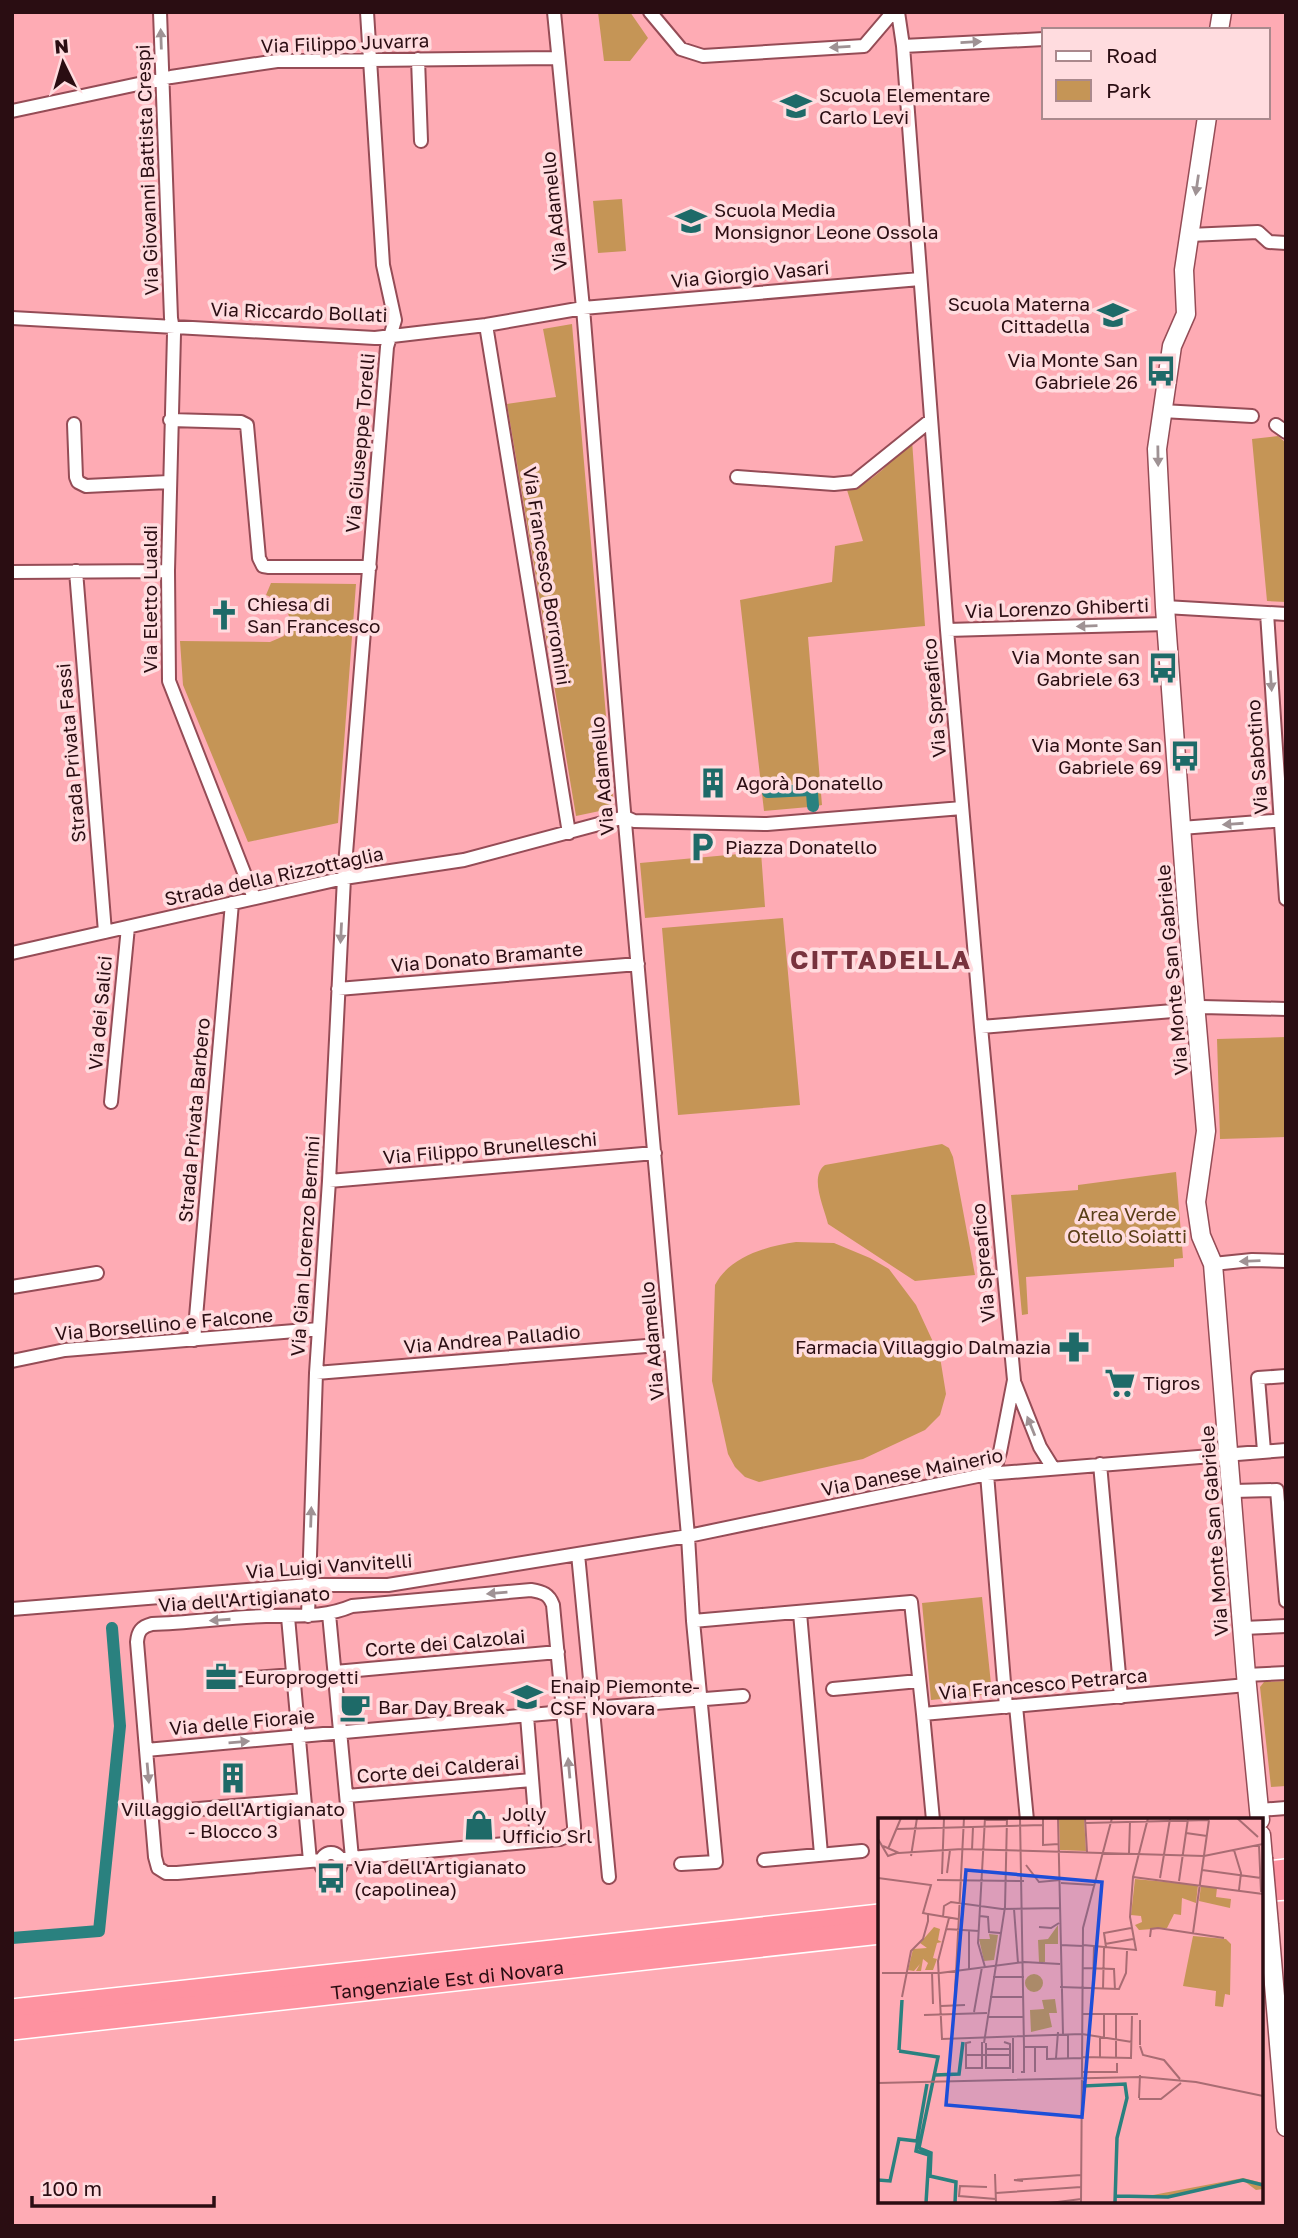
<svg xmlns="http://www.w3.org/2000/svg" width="1298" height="2238" font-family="'Golos Text',sans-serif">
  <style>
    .green { fill: #c59556 }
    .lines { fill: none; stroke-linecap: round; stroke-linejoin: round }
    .canal { stroke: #2a817f; stroke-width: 12 }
    .street-casing { stroke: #954c56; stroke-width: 16 }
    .secondary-casing { stroke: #954c56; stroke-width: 21 }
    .highway-casing { stroke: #fff; stroke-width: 26 }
    .street { stroke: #fff; stroke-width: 12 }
    .secondary { stroke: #fff; stroke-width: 18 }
    .highway { stroke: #fe92a0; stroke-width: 23 }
    .secondary-bridge-casing { stroke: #954c56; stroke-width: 21; stroke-linecap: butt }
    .secondary-bridge { stroke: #fff; stroke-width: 18 }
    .oneway { fill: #9f9294 }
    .labels { text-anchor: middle; stroke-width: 7; stroke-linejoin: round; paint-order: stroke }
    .street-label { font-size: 19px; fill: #2a0d12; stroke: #ffdcdf }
    .poi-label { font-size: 19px; fill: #2a0d12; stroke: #ffdcdf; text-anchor: start }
    .park-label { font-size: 19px; fill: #593e17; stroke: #ffdcdf }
    .district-label { font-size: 26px; font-weight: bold; letter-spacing: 2px; fill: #78333e; stroke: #ffdcdf }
    .inset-river { fill: none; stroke: #2a817f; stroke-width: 3.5 }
    .inset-road { fill: none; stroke: #a96c73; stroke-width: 2 }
    .view { fill: #1d4ed8; fill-opacity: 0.15; stroke: #1d4ed8; stroke-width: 3.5 }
    .inset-edge { fill: none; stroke: #2a0d12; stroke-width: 3.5 }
  </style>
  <rect width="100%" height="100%" fill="#feabb4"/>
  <path class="green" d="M598,12H630L648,38L630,61H604Z
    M622,199L626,251L598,253L593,201Z
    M572,324L614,808L576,816L507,404L556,397L543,329Z
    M1278,436L1286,443V602L1267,601L1252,439Z
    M912,440L925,626L808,637L822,805L817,806C815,777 804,784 780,786L781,795L806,792L809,807L764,811L740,600L832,582L835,546L863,541L847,490C874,484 892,459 912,440Z
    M271,583L356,584L338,823L248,842L183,685L180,641L270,642L284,636L290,619L284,603L266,595Z
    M761,852L765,907L645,918L640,863Z
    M783,918L800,1105L678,1115L662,928Z
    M1286,1037V1137L1220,1139L1217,1039Z
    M942,1144L949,1148L953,1157L975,1275L915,1281L828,1224C824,1207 809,1177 825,1165Z
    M1176,1172L1183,1258L1174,1259V1267L1026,1277L1028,1314L1022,1315L1011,1195L1078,1190V1185Z
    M796,1242L834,1243L870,1258L889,1269L916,1305L940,1357L946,1394L940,1415L925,1430L863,1459L759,1482L745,1477L735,1467L728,1454L712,1381L715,1285C729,1257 767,1246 796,1242Z
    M982,1597L992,1694L931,1700L922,1603Z
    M1286,1681V1786L1271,1787L1260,1687L1264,1682Z"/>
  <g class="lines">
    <path class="canal" d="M768,792L810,790L812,793L813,806
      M12,1938L99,1931L120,1726L112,1628"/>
    <g class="street-casing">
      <path id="street" d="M160,12L171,318L174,334L168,571L169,681L254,898
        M554,12L583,308L623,800L688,1536L693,1621L911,1602L923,1714L1247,1685
        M650,12L681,49L703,56L864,46L893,12
        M898,12L903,46L947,630L981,1027L1014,1380L1000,1452L997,1462L987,1474
        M903,46L1044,39
        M418,59L421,141
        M12,111L171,77L277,61L558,58
        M1189,235L1258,232L1269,242L1286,243
        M12,318L375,338L486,325L583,308L920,279
        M486,325L569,833
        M1162,411L1252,416
        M170,420L241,422L247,425L259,558L263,566L269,567H370
        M74,424L76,477L78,482L86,486L169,482
        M1276,425L1286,432
        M737,477L834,484L854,482L931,420
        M76,571L105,932
        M12,572L168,571
        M1165,607L1286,614
        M1267,613L1286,899
        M947,630L1167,624
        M625,817L634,821L767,824L962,808
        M1181,828L1286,820
        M12,953L344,878L464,860L625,817
        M338,989L638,964
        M981,1027L1185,1010L1202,1007L1286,1009
        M111,1102L128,927
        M329,1181L655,1153
        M1213,1264L1252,1260L1286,1261
        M12,1287L97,1273
        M194,1340L232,903
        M12,1361L65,1350L319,1329
        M316,1373L671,1344
        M1015,1384L1040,1447L1053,1468
        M1264,1451L1258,1378L1286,1376
        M1100,1464L1121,1697
        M987,1474L1006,1707
        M1233,1491L1277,1490L1286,1601
        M578,1554L609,1877
        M12,1609L309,1585H388L688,1536L987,1474L1286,1450
        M800,1613L821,1854
        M329,1614L352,1858
        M308,1616L316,1373L329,1181L344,878L387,347L395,320L383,265L367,12
        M288,1617L310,1861
        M1243,1628L1286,1626
        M335,1672L558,1652
        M1246,1675L1286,1673
        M218,1681L293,1675
        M833,1689L919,1681
        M1016,1706L1027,1820
        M593,1708L743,1696
        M923,1714L933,1820
        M527,1716L537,1841
        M146,1750L564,1712
        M347,1796L532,1780
        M1259,1810L1286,1808
        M152,1813L304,1800
        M321 1863a10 10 0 1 1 20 0a10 10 0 1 1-20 0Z
        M321,1860L177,1873H166L158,1868L155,1857L137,1642C138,1631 141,1627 152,1624C190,1623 228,1617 266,1616C296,1615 324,1618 352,1606L531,1590C543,1592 549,1594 553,1605L574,1826V1833L560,1839L340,1859
        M764,1860L862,1851
        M681,1864L716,1862L693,1621"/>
    </g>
    <g class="secondary-casing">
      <path id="secondary" d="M1219,30L1222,12
        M1207,117L1184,270L1186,314L1172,346L1157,449L1165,607L1188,922L1206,1131L1196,1202L1201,1236L1213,1264L1246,1675L1260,1820
        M1261,1835L1263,1858
        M1269,1925L1286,2127"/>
    </g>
    <g class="highway-casing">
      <g id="highway">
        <path d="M1261,1874L1286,1871"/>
        <path d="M1261,1890L1286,1888"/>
        <path d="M12,2011L880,1916"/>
        <path id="s1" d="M12,2028L880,1932"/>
      </g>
    </g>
    <use href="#street" class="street"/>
    <use href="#secondary" class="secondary"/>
    <use href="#highway" class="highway"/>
    <g class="secondary-bridge-casing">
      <path id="secondary-bridge" d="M1263,1858L1269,1925"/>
    </g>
    <use href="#secondary-bridge" class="secondary-bridge"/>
  </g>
  <defs><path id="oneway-solid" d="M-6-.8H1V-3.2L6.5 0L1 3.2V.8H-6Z" transform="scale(1.75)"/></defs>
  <g class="oneway">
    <use href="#oneway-solid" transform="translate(161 39) rotate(-92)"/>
    <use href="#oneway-solid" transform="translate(971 42) rotate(-3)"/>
    <use href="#oneway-solid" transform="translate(840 47) rotate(177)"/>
    <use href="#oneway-solid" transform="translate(1197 185) rotate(98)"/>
    <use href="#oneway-solid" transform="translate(1158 456) rotate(89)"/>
    <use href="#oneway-solid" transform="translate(1087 626) rotate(178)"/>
    <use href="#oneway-solid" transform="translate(1271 681) rotate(86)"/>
    <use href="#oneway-solid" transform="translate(1233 824) rotate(176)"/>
    <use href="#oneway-solid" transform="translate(341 933) rotate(93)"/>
    <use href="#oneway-solid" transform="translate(1250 1261) rotate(178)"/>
    <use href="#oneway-solid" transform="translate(1031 1426) rotate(-112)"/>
    <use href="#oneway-solid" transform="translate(311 1517) rotate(-88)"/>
    <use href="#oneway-solid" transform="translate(497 1593) rotate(175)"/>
    <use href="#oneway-solid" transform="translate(220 1620) rotate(176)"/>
    <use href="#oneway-solid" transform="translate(239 1742) rotate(-5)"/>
    <use href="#oneway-solid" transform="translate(569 1768) rotate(-95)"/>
    <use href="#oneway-solid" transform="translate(148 1773) rotate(85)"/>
  </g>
  <defs>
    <g id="school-bare" transform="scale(2.415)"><path d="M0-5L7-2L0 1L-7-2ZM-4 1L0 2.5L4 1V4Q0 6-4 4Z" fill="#1e6a68" stroke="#ffdcdf" stroke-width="2.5" paint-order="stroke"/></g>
    <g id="bus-bare" transform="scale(2.415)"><path d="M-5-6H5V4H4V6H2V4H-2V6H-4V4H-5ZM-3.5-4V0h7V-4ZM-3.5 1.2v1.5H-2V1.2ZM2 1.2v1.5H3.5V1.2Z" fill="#1e6a68" stroke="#ffdcdf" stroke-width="2.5" paint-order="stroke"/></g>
    <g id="church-bare" transform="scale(2.415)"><path d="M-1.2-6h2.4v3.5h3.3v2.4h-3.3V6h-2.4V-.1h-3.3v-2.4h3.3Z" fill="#1e6a68" stroke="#ffdcdf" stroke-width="2.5" paint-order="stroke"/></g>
    <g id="building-bare" transform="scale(2.415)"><path d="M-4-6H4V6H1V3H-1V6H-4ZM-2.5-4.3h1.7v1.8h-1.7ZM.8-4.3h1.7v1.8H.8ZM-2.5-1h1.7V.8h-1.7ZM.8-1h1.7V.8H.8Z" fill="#1e6a68" stroke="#ffdcdf" stroke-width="2.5" paint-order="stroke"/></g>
    <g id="parking-bare" transform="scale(2.415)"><path d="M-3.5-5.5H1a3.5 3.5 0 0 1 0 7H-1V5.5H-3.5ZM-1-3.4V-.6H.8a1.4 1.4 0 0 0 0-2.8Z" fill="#1e6a68" stroke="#ffdcdf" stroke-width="2.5" paint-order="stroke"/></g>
    <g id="pharmacy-bare" transform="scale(2.415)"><path d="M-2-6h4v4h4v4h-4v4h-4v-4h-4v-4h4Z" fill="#1e6a68" stroke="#ffdcdf" stroke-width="2.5" paint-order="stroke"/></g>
    <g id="supermarket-bare" transform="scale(2.415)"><path d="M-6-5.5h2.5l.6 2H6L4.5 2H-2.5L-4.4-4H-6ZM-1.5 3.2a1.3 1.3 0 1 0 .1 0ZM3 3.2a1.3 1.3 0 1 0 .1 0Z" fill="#1e6a68" stroke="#ffdcdf" stroke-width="2.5" paint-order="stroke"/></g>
    <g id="office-bare" transform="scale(2.415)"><path d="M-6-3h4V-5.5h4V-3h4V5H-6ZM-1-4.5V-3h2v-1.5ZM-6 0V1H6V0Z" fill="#1e6a68" stroke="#ffdcdf" stroke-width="2.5" paint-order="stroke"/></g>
    <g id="cafe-bare" transform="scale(2.415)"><path d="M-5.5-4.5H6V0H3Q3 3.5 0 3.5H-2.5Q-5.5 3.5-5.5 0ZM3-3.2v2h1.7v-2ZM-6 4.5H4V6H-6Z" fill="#1e6a68" stroke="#ffdcdf" stroke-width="2.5" paint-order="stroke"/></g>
    <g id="shop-bare" transform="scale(2.415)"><path d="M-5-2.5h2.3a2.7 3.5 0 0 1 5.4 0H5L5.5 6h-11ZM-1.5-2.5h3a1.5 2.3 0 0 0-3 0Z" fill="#1e6a68" stroke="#ffdcdf" stroke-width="2.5" paint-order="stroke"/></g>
  </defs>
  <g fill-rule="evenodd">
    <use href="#school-bare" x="796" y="106"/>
    <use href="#school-bare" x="691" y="221"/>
    <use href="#school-bare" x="1113" y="315"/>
    <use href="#bus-bare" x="1161" y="371"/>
    <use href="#church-bare" x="224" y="615"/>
    <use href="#bus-bare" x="1163" y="668"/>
    <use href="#bus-bare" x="1185" y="756"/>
    <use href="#building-bare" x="713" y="783"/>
    <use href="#parking-bare" x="702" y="847"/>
    <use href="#pharmacy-bare" x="1074" y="1347"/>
    <use href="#supermarket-bare" x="1120" y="1383"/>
    <use href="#office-bare" x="221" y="1677"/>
    <use href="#school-bare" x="527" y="1697"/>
    <use href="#cafe-bare" x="355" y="1707"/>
    <use href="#building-bare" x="233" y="1778"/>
    <use href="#shop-bare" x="479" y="1825"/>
    <use href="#bus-bare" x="331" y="1878"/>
  </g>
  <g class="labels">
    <g class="street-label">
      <text transform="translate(345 43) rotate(-2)" y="7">Via Filippo Juvarra</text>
      <text transform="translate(147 170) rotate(-92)" y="7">Via Giovanni Battista Crespi</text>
      <text transform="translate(554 211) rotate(-96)" y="7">Via Adamello</text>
      <text transform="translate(750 274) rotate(-5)" y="7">Via Giorgio Vasari</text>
      <text transform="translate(299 312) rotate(2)" y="7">Via Riccardo Bollati</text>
      <text transform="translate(360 443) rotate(-85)" y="7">Via Giuseppe Torelli</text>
      <text transform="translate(547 576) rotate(81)" y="7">Via Francesco Borromini</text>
      <text transform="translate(150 599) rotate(-90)" y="7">Via Eletto Lualdi</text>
      <text transform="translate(1057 608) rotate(-2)" y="7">Via Lorenzo Ghiberti</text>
      <text transform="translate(934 698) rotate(-95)" y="7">Via Spreafico</text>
      <text transform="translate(71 753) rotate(-95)" y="7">Strada Privata Fassi</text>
      <text transform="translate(1257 757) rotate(-94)" y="7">Via Sabotino</text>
      <text transform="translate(602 776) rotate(-95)" y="7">Via Adamello</text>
      <text transform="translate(274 876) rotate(-12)" y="7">Strada della Rizzottaglia</text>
      <text transform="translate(487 957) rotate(-5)" y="7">Via Donato Bramante</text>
      <text transform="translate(1172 970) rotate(-95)" y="7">Via Monte San Gabriele</text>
      <text transform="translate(100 1013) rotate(-85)" y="7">Via dei Salici</text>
      <text transform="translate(194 1120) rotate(-85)" y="7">Strada Privata Barbero</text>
      <text transform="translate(490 1148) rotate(-5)" y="7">Via Filippo Brunelleschi</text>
      <text transform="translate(305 1246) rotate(-86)" y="7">Via Gian Lorenzo Bernini</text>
      <text transform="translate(983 1263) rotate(-95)" y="7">Via Spreafico</text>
      <text transform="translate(164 1324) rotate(-5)" y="7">Via Borsellino e Falcone</text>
      <text transform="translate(492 1339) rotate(-5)" y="7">Via Andrea Palladio</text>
      <text transform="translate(652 1341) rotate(-95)" y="7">Via Adamello</text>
      <text transform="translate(912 1472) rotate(-11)" y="7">Via Danese Mainerio</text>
      <text transform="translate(1214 1531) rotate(-94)" y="7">Via Monte San Gabriele</text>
      <text transform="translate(329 1566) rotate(-4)" y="7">Via Luigi Vanvitelli</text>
      <text transform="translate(244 1599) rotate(-4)" y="7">Via dell'Artigianato</text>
      <text transform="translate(445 1643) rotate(-5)" y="7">Corte dei Calzolai</text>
      <text transform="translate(1043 1684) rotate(-5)" y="7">Via Francesco Petrarca</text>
      <text transform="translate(242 1722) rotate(-5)" y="7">Via delle Fioraie</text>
      <text transform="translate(438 1769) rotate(-5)" y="7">Corte dei Calderai</text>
      <text dy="7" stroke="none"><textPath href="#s1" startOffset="438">Tangenziale Est di Novara</textPath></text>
    </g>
    <g class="poi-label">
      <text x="819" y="102">Scuola Elementare<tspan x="819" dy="22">Carlo Levi</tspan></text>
      <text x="714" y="217">Scuola Media<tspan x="714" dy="22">Monsignor Leone Ossola</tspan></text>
      <text x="1090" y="311" text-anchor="end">Scuola Materna<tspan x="1090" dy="22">Cittadella</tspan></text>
      <text x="1138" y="367" text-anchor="end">Via Monte San<tspan x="1138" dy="22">Gabriele 26</tspan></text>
      <text x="247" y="611">Chiesa di<tspan x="247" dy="22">San Francesco</tspan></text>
      <text x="1140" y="664" text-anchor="end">Via Monte san<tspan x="1140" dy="22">Gabriele 63</tspan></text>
      <text x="1162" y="752" text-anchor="end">Via Monte San<tspan x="1162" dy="22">Gabriele 69</tspan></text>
      <text x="736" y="790">Agorà Donatello</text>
      <text x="725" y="854">Piazza Donatello</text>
      <text x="1051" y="1354" text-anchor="end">Farmacia Villaggio Dalmazia</text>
      <text x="1143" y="1390">Tigros</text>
      <text x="244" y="1684">Europrogetti</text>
      <text x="550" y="1693">Enaip Piemonte-<tspan x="550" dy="22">CSF Novara</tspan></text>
      <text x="378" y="1714">Bar Day Break</text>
      <text x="233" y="1816" text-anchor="middle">Villaggio dell'Artigianato<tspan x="233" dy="22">- Blocco 3</tspan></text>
      <text x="502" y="1821">Jolly<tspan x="502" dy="22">Ufficio Srl</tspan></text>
      <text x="354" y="1874">Via dell'Artigianato<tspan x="354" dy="22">(capolinea)</tspan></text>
    </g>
    <g class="park-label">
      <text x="1127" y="1221">Area Verde<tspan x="1127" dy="22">Otello Soiatti</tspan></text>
    </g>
    <g class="district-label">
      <text x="881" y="969">CITTADELLA</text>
    </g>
  </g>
  <g transform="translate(878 1818)">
    <rect width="385" height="385" fill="#feabb4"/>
    <path d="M181,0H206L208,33L182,32ZM257,61L320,67L318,85L304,80L303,97L296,96L289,110L261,112L257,107L264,104L263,98L253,97ZM323,68L339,70L338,79L353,81L352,90L321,83ZM180,107V126H167V144H161L160,122L170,121ZM56,109L62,111L60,122L64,124L59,125L55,140L59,141L55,152H60H47L50,145L45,141L43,153H38L42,146L36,153L30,152L35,131L49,130L42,125ZM111,116L120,117L116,142L106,143L101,121H112ZM315,118L348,121L353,126L352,177L347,176L345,189L337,188L338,173L305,168ZM147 165a9 9 0 1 1 18 0a9 9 0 1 1-18 0ZM177,181L179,195H171L174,209L153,214L152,192L166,191L164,182ZM365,360L385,365V371L378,372L366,363L289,380H259Z" fill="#c59556"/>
    <path class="inset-river" d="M21,232L24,182M21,233L60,239L41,330L53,335L52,358L78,364L77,385M57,257L81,256L85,224M206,263V268L247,266L249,280L239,320L237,385M40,322L38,333L51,337L48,385M0,362L12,363L21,321L39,323L49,266M238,378L290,379L365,362L385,367"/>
    <path class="inset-road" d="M142,0L146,229H169V241L204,240M165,0V27L181,26M180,0L185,216M207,0L209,34M359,0L380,19M107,2H129M208,5L331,2M19,11L165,7M308,15L329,18M0,21L10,38L19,35M381,27L383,74M5,28L21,35L84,31L326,38L385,26M10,31L23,0M94,32L95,9M356,32L363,55L361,72M251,35L252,4M33,38L39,0M148,47L161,64L182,62M324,52L383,60M69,55L72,32M64,56L66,0M255,59L385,76M0,60L53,67L45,95L50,96V103L45,121L33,133L24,179M282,60L292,1M59,62L146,63M301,63L310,1M183,65L216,67M136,91L140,145M50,96L80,101M102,98L110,99L111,114L122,115M65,99L66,88L73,84L124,91L182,90M71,100L60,143L64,221L204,216L254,224M161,109L173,110L181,105M68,111L101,113M315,115L331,2M272,119L273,111L280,110L346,120M227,126L255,121M182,127L205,128M205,127L258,132L252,99L255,59L270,0M228,129L226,115L253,110M107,149L100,125L107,0M205,150L236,151L237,172M91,151V113M54,154L55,186M4,155H62L146,144L182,146M115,159H146M182,169L241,171L248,155L249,133M215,170L216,128M225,171L226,130M77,174L86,0M112,179H146M63,188L87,187M96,194L104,149M204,196H260M46,197L109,195M109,199H146M262,202V227M190,216V240M135,220V255M226,220V197M93,224L88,225V250H105M106,225L127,89L129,0M108,225V250M262,228L265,237L286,242L302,261M157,229V254M108,231H132M87,237H132M204,239L253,240L254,198M178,240L180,214M222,240V218M238,240V197M104,250V224M107,250H132V226L126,224M143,254H146V229M204,254H239V245M0,265L263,259L318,264L385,278M261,280L262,257M261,281H283L303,265M117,356L118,385M145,363L136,362L203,357M109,369L82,368L81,378L118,381M118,375L203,369M172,385L203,381M203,385L205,110L234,0"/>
    <path class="view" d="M88,52L224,64L204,299L68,287Z"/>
    <rect width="385" height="385" class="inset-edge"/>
  </g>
  <rect width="1298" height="2238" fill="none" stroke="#2a0d12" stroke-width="28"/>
  <rect x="1042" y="28" width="228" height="91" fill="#ffdcdf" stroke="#aa898d" stroke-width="2"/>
  <rect x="1056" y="51" width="35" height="10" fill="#ffffff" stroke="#aa898d" stroke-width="2"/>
  <text x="1106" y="63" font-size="21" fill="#2a0d12">Road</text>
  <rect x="1056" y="80" width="35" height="21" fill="#c59556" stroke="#aa898d" stroke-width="2"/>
  <text x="1106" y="98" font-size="21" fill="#2a0d12">Park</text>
  <g transform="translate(63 63) rotate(355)" stroke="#ffdcdf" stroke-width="5" paint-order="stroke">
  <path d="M0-5L12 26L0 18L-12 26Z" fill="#2a0d12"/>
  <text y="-10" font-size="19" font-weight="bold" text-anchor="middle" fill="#2a0d12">N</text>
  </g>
  <path d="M32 2196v10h182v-10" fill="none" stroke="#2a0d12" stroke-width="3.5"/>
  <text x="42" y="2196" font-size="21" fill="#2a0d12" stroke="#ffdcdf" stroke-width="5" paint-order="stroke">100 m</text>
</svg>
